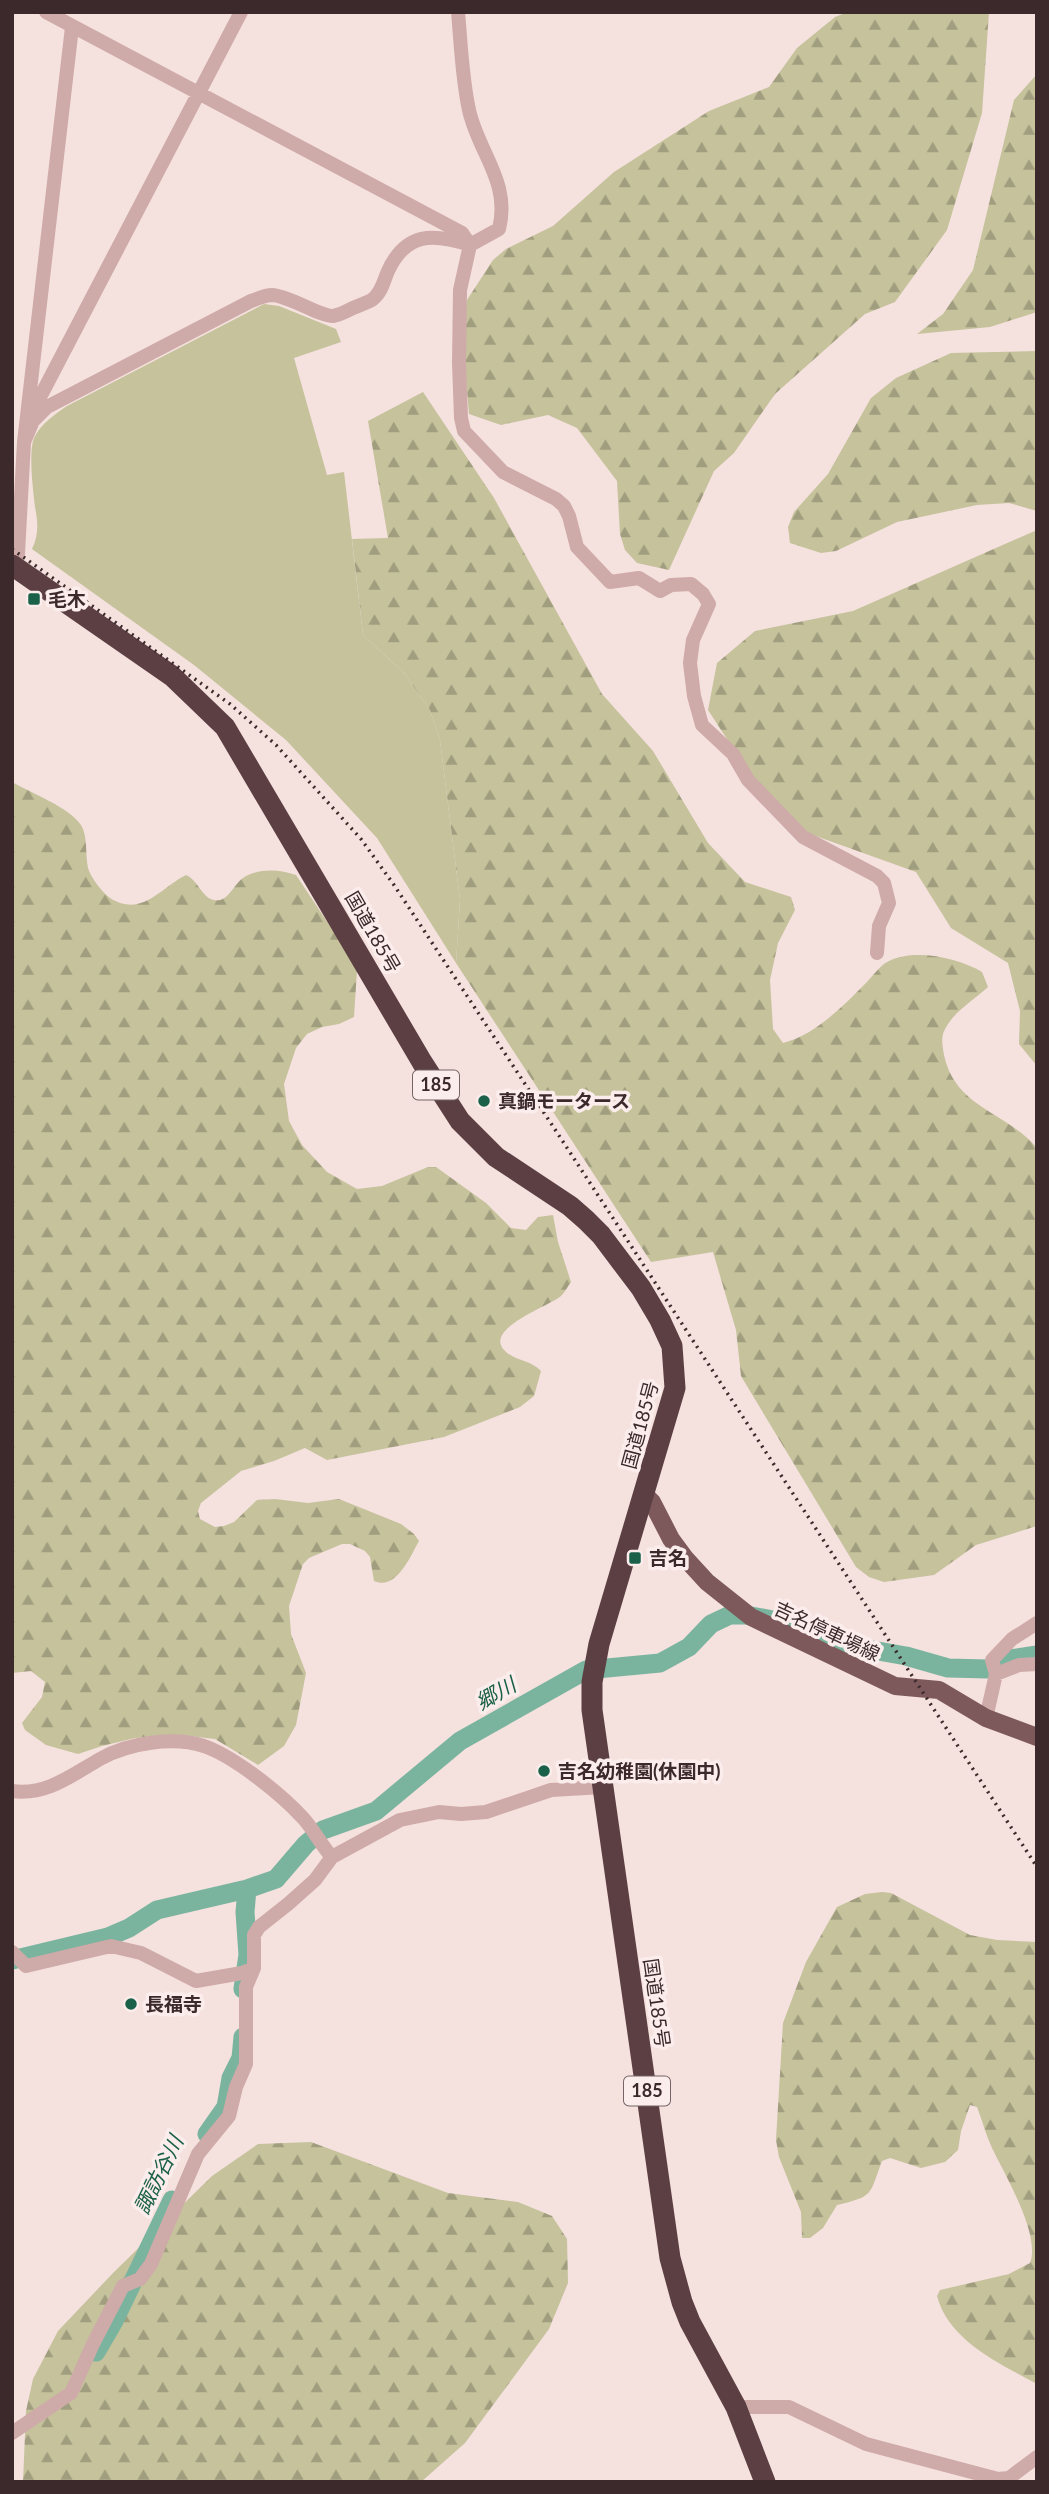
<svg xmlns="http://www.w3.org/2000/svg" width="1049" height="2494" font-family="Lato,'Noto Sans JP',sans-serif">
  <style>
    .green { fill: #c5c29c }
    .forest { fill: url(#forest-firs) }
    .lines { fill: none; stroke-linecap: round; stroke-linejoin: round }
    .river { stroke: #7ab49f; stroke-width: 19 }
    .minor { stroke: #ceaaa9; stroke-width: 14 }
    .major { stroke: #7e595c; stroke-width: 18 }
    .highway { stroke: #5c3f43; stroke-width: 21 }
    .rail { stroke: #3b292b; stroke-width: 3.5; stroke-dasharray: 2 5; stroke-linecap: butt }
    .poi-dot { fill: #1b6048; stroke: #fbedeb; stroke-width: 2.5 }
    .labels { text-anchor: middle; stroke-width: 7; stroke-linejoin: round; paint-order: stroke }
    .shield { fill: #fbedeb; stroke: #756465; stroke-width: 2 }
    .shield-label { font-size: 18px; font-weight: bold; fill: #3b292b }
    .poi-label { font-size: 19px; font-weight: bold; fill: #3b292b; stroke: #fbedeb; text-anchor: start }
    .street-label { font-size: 19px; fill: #3b292b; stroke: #fbedeb }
    .water-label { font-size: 21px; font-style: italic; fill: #1b6048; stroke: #fbedeb }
  </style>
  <defs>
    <pattern id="forest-firs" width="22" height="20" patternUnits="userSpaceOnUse" patternTransform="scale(1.75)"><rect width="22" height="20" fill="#c5c29c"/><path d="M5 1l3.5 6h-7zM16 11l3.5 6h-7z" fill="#a19e7f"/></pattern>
  </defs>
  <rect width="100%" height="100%" fill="#f5e1de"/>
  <path class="green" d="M264,304L279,306L336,329L341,342L294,358L327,475L344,472L363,635L404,673L430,710L440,740L460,900L456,963L377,838L286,740L194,665L32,549C39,535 38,522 35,507C33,490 29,457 33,441C38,426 55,414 67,406Z"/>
  <path class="forest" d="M848,12H989L982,113L947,230L895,302L865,314L775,394L734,453L714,471L669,570L637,563L625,550L620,534L617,481L577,428L548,415L501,425L469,414L462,332L467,300L493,260L506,249L553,226L614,172L709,111L769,87L797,48L835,17Z
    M1037,74V312L990,327L917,334L943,314L973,270L1014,100Z
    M1037,351V511L1009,503L977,505L897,522L836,551L821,553L790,543L788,527L794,512L828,474L871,398L896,378L951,353Z
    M423,392L494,498L602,694L653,751L708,843L745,882L791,897L795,910L778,943L770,980L773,1029L783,1043C815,1035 842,1007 865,984C872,977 880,965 889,961C915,948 959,958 982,972L988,987C975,999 957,1010 948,1024C940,1036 942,1042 944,1055C955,1108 1007,1112 1037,1148V1526L976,1545L934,1575L884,1582L869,1577L856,1567L741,1376L736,1330L713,1252L651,1262L456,963L460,900L440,740L430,710L404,673L363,635L352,539L388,538L368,421Z
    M1037,530V1066L1019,1044L1020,1011L1008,963L951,928L916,872L799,830L744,765L708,710L717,663L755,631L853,611Z
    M12,782C31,793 69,807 81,825C88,836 85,855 88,868C91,878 102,892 110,898C142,918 160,888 186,875C198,880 202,898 214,900C228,903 233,885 243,878C259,868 279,869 296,875L354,962L357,970L354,1017L339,1024L322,1027L307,1034L296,1048L284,1084L289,1121L302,1145L327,1172L357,1189L382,1186L428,1167H436L486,1203L511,1228L526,1230L538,1217L553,1215L558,1242L571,1282C568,1286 565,1292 561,1296C550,1306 484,1328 504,1350C514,1361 531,1360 541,1371L534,1396L520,1407L444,1437L327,1460L305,1448L274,1461L241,1471L201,1503L198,1511L200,1519L215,1527L224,1526L234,1522L257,1500L275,1499L308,1503L339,1499L401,1524L414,1534L419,1541C410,1557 396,1591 374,1581L370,1557L365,1551L350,1544H342L309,1558L303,1564L289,1606L291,1634L306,1673L296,1725L284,1746L258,1765L215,1739L181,1735L135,1738L102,1746L78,1754L46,1745L25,1730L22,1723L42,1697L45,1682L31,1671L12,1673Z
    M882,1892L891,1893L970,1935L997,1940L1037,1942V2384C999,2363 949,2341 937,2296L940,2290L1009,2274L1030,2263C1041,2235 1005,2175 992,2148C986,2135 982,2120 977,2107L970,2105L961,2131L958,2150L945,2162L921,2168L890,2158L882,2161C869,2195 875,2196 837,2205L823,2228L810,2238H802L801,2212L779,2157L776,2140L783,2023L806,1962L837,1907L865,1894Z
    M311,2142L448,2193L518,2202L552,2216L567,2239L568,2283L549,2329L465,2443L421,2482H23L26,2411L33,2379L58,2331L113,2273L212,2176L258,2144Z"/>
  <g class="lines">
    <path class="river" d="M12,1960L108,1937L129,1928L157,1910L247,1889L276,1879L306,1844L323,1830L376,1811L460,1741L586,1670L660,1663L689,1647L711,1624L730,1615H746L783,1622L818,1635L867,1649L906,1656L948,1668L988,1669L1010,1659L1037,1655
      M243,1989L248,1955L245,1912L247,1889
      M207,2134L226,2107L231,2078L241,2058L243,2037
      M96,2352L114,2321L172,2200"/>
    <path class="minor" d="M46,12L462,233L470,245L460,290L459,363L461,418L464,431L503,472L556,499L564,506L569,516L577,547L610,582L639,578L660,591L671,585L691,584L703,594L709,604L693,640L690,663L694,696L702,725L733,754L748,780L803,837L877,876L884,883L889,903L879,926L877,953
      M29,412L37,403L241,12
      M24,442L33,421L47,407L251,301C257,299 265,295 272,295C290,296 319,316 333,316C340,315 347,311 353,308C359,305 368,303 373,299C382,292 384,280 388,271C406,232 433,233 470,245L499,229C511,182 478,152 469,110C462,78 461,45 458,12
      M14,572L18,553L24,442L72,27
      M996,1674L1019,1665L1037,1664
      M986,1718L996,1674L992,1660L1012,1639L1037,1623
      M12,1791C46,1796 72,1775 100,1759C128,1743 173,1736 204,1746C235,1757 281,1794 303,1818C314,1830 321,1845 332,1857
      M12,1952L26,1966L111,1946L141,1953L196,1981L242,1973L254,1968
      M736,2407H789L866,2444L998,2479L1009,2478L1037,2457
      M12,2433L71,2393L93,2344L123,2286L140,2279L151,2264L198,2154L229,2116L236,2087L246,2064V1987L254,1968V1935L259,1927L288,1904L315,1880L332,1857L400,1820L439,1812L461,1814L486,1812L551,1790L603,1787"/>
    <path class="major" d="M645,1495L652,1502L671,1539L685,1558L707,1582L751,1617L895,1686L939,1690L986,1718L1037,1737"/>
    <path class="highway" d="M12,565L172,676L225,727L422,1062L460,1121L496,1157L570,1206L586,1220L601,1235L641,1288L660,1320L672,1346L675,1388L599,1644L592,1682V1710L670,2258L682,2302L690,2322L736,2407L765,2482"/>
    <path class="rail" d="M12,549L230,704L276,745L361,839L394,885L556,1131L1037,1867"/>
  </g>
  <g class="poi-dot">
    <rect x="27" y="592" width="14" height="14" rx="3.5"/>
    <circle cx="484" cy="1101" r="7"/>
    <rect x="628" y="1551" width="14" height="14" rx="3.5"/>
    <circle cx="544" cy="1771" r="7"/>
    <circle cx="131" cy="2004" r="7"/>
  </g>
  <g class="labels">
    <g class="shield">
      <rect x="413" y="1070.5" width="46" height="29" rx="5"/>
      <rect x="624" y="2076.5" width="46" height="29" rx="5"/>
    </g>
    <g class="shield-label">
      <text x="436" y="1091">185</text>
      <text x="647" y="2097">185</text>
    </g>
    <g class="poi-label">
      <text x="48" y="606">毛木</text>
      <text x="498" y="1108">真鍋モータース</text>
      <text x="649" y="1565">吉名</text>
      <text x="558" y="1778">吉名幼稚園(休園中)</text>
      <text x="145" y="2011">長福寺</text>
    </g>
    <g class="street-label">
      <text transform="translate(373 932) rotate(60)" y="7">国道185号</text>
      <text transform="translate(640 1425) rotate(-75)" y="7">国道185号</text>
      <text transform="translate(827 1631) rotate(25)" y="7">吉名停車場線</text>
      <text transform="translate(657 2003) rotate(82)" y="7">国道185号</text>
    </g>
    <g class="water-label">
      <text transform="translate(496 1694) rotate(-30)" y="7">郷川</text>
      <text transform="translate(159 2175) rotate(-64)" y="7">諏訪谷川</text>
    </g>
  </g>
  <rect width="1049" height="2494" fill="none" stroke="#3b292b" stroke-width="28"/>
</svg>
